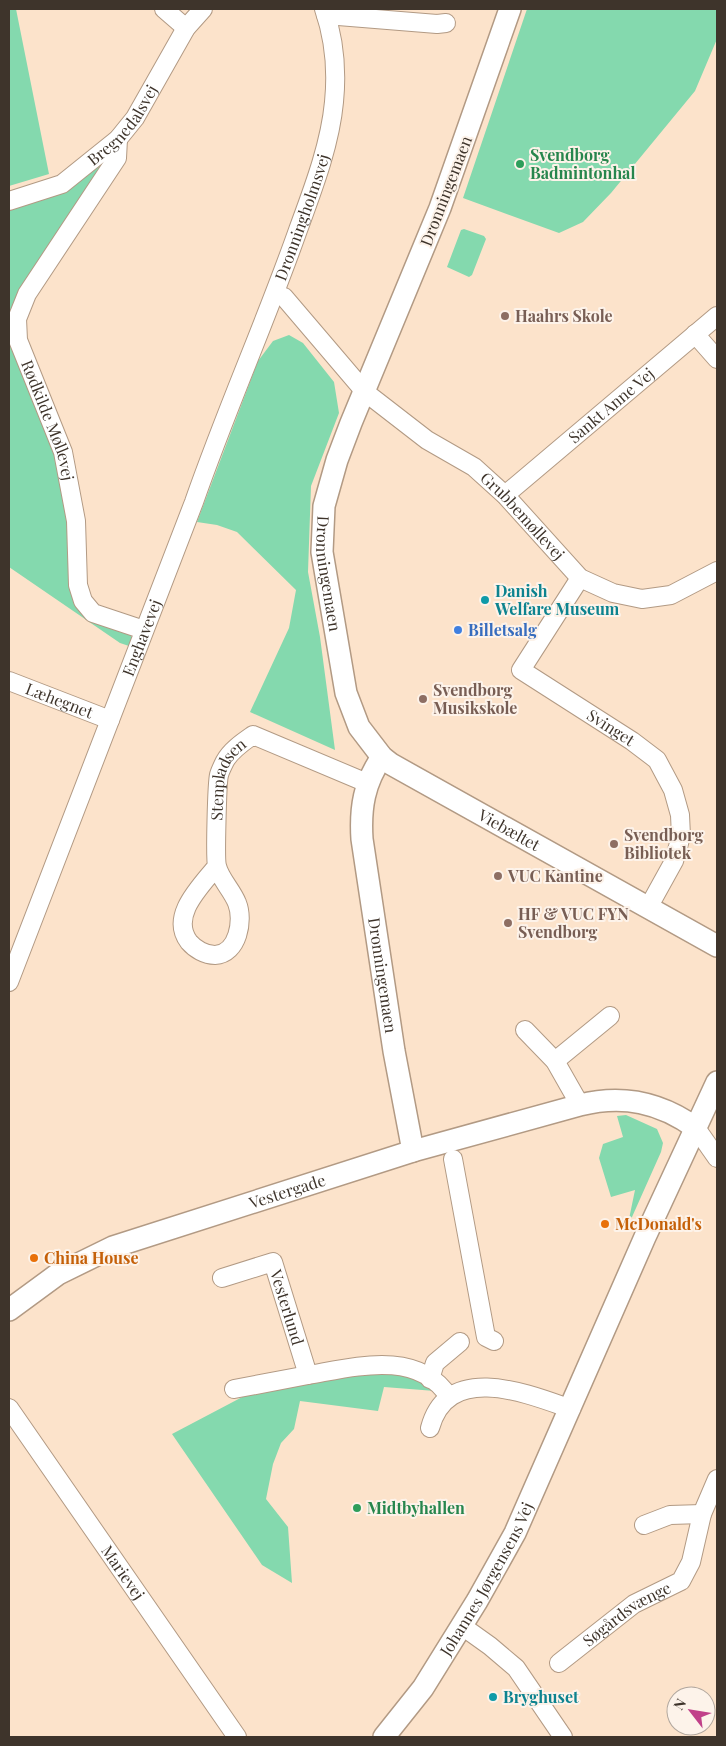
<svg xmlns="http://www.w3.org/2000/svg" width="726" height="1746" font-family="'Playfair Display',serif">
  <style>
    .green { fill: #84d9ae }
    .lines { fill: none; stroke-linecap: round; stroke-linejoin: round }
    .minor-casing { stroke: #b29a84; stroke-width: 20 }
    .tertiary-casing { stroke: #b29a84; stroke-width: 24 }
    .minor { stroke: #fff; stroke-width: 18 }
    .tertiary { stroke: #fff; stroke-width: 21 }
    .leisure-dot { fill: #2e9e5b; stroke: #fdf3ea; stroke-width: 2 }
    .education-dot { fill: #8d6e63; stroke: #fdf3ea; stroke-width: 2 }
    .culture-dot { fill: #0f9aa8; stroke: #fdf3ea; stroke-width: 2 }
    .shop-dot { fill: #3f7fe0; stroke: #fdf3ea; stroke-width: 2 }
    .food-dot { fill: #e8710a; stroke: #fdf3ea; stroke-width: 2 }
    .labels { text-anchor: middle; stroke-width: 4; stroke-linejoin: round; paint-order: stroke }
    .street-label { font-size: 16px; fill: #3e342b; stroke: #fdf3ea }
    .leisure-label { font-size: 16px; font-weight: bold; fill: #27864d; stroke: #fdf3ea; text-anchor: start }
    .education-label { font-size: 16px; font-weight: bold; fill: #785e54; stroke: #fdf3ea; text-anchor: start }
    .culture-label { font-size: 16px; font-weight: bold; fill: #0d838f; stroke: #fdf3ea; text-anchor: start }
    .shop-label { font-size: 16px; font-weight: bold; fill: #366cbe; stroke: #fdf3ea; text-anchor: start }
    .food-label { font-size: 16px; font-weight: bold; fill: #c56008; stroke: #fdf3ea; text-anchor: start }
  </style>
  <rect width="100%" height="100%" fill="#fce3cb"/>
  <path class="green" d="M9,9H16L49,174L9,186Z
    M527,9H717V39L695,91L611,193L583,222L559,233L463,198Z
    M108,155L14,319L65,472L74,594L128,630L132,638L129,646L120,643L9,567V208Z
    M464,229L484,236L486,239L472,275L469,277L447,267L461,230Z
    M289,335L303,343L334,382L339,413L311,486L308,572L320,637L335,750L250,712L289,628L296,590L237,532L217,525L197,522L258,361L273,341Z
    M626,1115L657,1129L663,1143L661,1152L632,1217L629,1219L635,1190L611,1197L599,1158L603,1144L623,1137L617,1116Z
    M362,1370L412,1376L435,1391L384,1387L378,1411L300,1401L294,1429L281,1443L273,1464L266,1499L288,1527L292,1583L262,1565L172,1434L248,1394Z"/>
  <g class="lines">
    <g class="minor-casing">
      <g id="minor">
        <path d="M164,9L186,28"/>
        <path d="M326,15L437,24L446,23"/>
        <path id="s1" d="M118,139L117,158L27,294L17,319L18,340L63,452L76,521L78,585L83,601L93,613L144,630"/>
        <path id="s2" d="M9,201L62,184L118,139L135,118L186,28L203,9"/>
        <path id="s3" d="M275,294L284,297L365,392L427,440L474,467L505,495L580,578L613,593L642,599L671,595L717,571"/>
        <path d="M695,334L717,359"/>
        <path id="s4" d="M505,495L717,316"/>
        <path id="s5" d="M580,578L521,670L632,741L657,760L673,790L680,815L681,836L674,861L648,908"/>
        <path id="s6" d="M9,681L110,720"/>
        <path id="s7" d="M217,866C201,886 169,916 189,942C195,949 205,955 215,955C238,954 244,920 237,903C232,890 220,879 217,866C215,859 217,783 219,775C220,771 223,765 225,761C231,750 243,742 253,735L367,783"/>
        <path id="s8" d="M9,982L194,502C226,410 266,321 298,230C313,189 330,145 334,102C337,72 334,38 324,9"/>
        <path d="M525,1030L555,1061L580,1105"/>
        <path d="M555,1061L610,1016"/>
        <path d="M696,1128L717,1158"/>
        <path d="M453,1159L486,1337L494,1341"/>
        <path id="s9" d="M222,1278L273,1262L308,1375C355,1367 418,1349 449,1397"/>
        <path d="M430,1379L435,1363L460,1342"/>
        <path d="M234,1389L308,1375"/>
        <path id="s10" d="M9,1408L237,1737"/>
        <path d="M430,1428C448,1362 526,1393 571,1409"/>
        <path d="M644,1525L670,1515L702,1514"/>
        <path d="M462,1626L490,1646L516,1668L563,1737"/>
        <path id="s11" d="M559,1663L634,1604L681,1581L691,1562L702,1514L717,1479"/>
      </g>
    </g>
    <g class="tertiary-casing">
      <g id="tertiary">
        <path id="s12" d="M510,9L440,208L351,423L337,460L324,506L322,552L346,693L359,727L382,757L391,764L717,946"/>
        <path id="s13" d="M382,757C364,783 360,808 362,839L394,1051L413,1151"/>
        <path id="s14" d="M9,1310L58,1274L113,1247L413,1151L580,1105C623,1094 660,1102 696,1128"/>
        <path id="s15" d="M384,1737L423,1688L477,1601L515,1533L645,1237L717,1082"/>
      </g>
    </g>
    <use href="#minor" class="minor"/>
    <use href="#tertiary" class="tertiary"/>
  </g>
  <g class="leisure-dot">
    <circle cx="520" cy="164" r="5"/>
    <circle cx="357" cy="1508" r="5"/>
  </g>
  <g class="education-dot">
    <circle cx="505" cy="316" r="5"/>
    <circle cx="423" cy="699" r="5"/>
    <circle cx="614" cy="844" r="5"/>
    <circle cx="498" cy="876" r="5"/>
    <circle cx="508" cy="923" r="5"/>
  </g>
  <g class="culture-dot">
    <circle cx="485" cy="600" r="5"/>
    <circle cx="493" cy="1697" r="5"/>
  </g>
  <circle class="shop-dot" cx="458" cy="630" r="5"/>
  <g class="food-dot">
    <circle cx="605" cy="1224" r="5"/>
    <circle cx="34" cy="1258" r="5"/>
  </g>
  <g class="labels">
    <g class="street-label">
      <text dy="6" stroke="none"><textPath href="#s2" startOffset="141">Bregnedalsvej</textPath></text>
      <text transform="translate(446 191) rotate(-69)" y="6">Dronningemaen</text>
      <text dy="6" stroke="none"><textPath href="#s8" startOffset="819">Dronningholmsvej</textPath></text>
      <text dy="6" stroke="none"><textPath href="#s4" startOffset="139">Sankt Anne Vej</textPath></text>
      <text dy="6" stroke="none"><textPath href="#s1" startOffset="316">Rødkilde Møllevej</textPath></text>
      <text dy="6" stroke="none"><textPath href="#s3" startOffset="336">Grubbemøllevej</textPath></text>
      <text dy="6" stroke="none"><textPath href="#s12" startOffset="599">Dronningemaen</textPath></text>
      <text dy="6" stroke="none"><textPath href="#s8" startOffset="369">Enghavevej</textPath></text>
      <text dy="6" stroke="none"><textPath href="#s6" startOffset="54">Læhegnet</textPath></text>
      <text dy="6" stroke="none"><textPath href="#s5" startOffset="216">Svinget</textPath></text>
      <text dy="6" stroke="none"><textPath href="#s7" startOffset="314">Stenpladsen</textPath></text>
      <text dy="6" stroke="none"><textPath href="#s12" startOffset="941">Viebæltet</textPath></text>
      <text dy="6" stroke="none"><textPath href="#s13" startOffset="224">Dronningemaen</textPath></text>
      <text dy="6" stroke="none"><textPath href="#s14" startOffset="305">Vestergade</textPath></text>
      <text dy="6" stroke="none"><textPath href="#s9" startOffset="101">Vesterlund</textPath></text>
      <text dy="6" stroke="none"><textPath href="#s10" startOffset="200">Marievej</textPath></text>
      <text dy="6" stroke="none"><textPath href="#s15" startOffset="189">Johannes Jørgensens Vej</textPath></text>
      <text dy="6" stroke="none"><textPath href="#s11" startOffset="84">Søgårdsvænge</textPath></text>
    </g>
    <g class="leisure-label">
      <text x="530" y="161">Svendborg<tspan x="530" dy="18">Badmintonhal</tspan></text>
      <text x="367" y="1514">Midtbyhallen</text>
    </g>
    <g class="education-label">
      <text x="515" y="322">Haahrs Skole</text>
      <text x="433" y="696">Svendborg<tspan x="433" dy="18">Musikskole</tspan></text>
      <text x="624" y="841">Svendborg<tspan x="624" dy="18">Bibliotek</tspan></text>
      <text x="508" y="882">VUC Kantine</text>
      <text x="518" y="920">HF &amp; VUC FYN<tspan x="518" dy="18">Svendborg</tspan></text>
    </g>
    <g class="culture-label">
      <text x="495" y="597">Danish<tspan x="495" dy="18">Welfare Museum</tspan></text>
      <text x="503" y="1703">Bryghuset</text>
    </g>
    <g class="shop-label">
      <text x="468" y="636">Billetsalg</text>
    </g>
    <g class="food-label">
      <text x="615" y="1230">McDonald's</text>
      <text x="44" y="1264">China House</text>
    </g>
  </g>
  <rect width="726" height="1746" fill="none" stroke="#3e342b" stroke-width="20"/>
  <g transform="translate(691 1711) rotate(301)"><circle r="24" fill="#fdf3ea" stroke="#b1a79e"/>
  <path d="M0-4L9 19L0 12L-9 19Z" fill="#c14089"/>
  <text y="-8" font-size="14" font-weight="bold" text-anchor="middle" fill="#3e342b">N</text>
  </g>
</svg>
